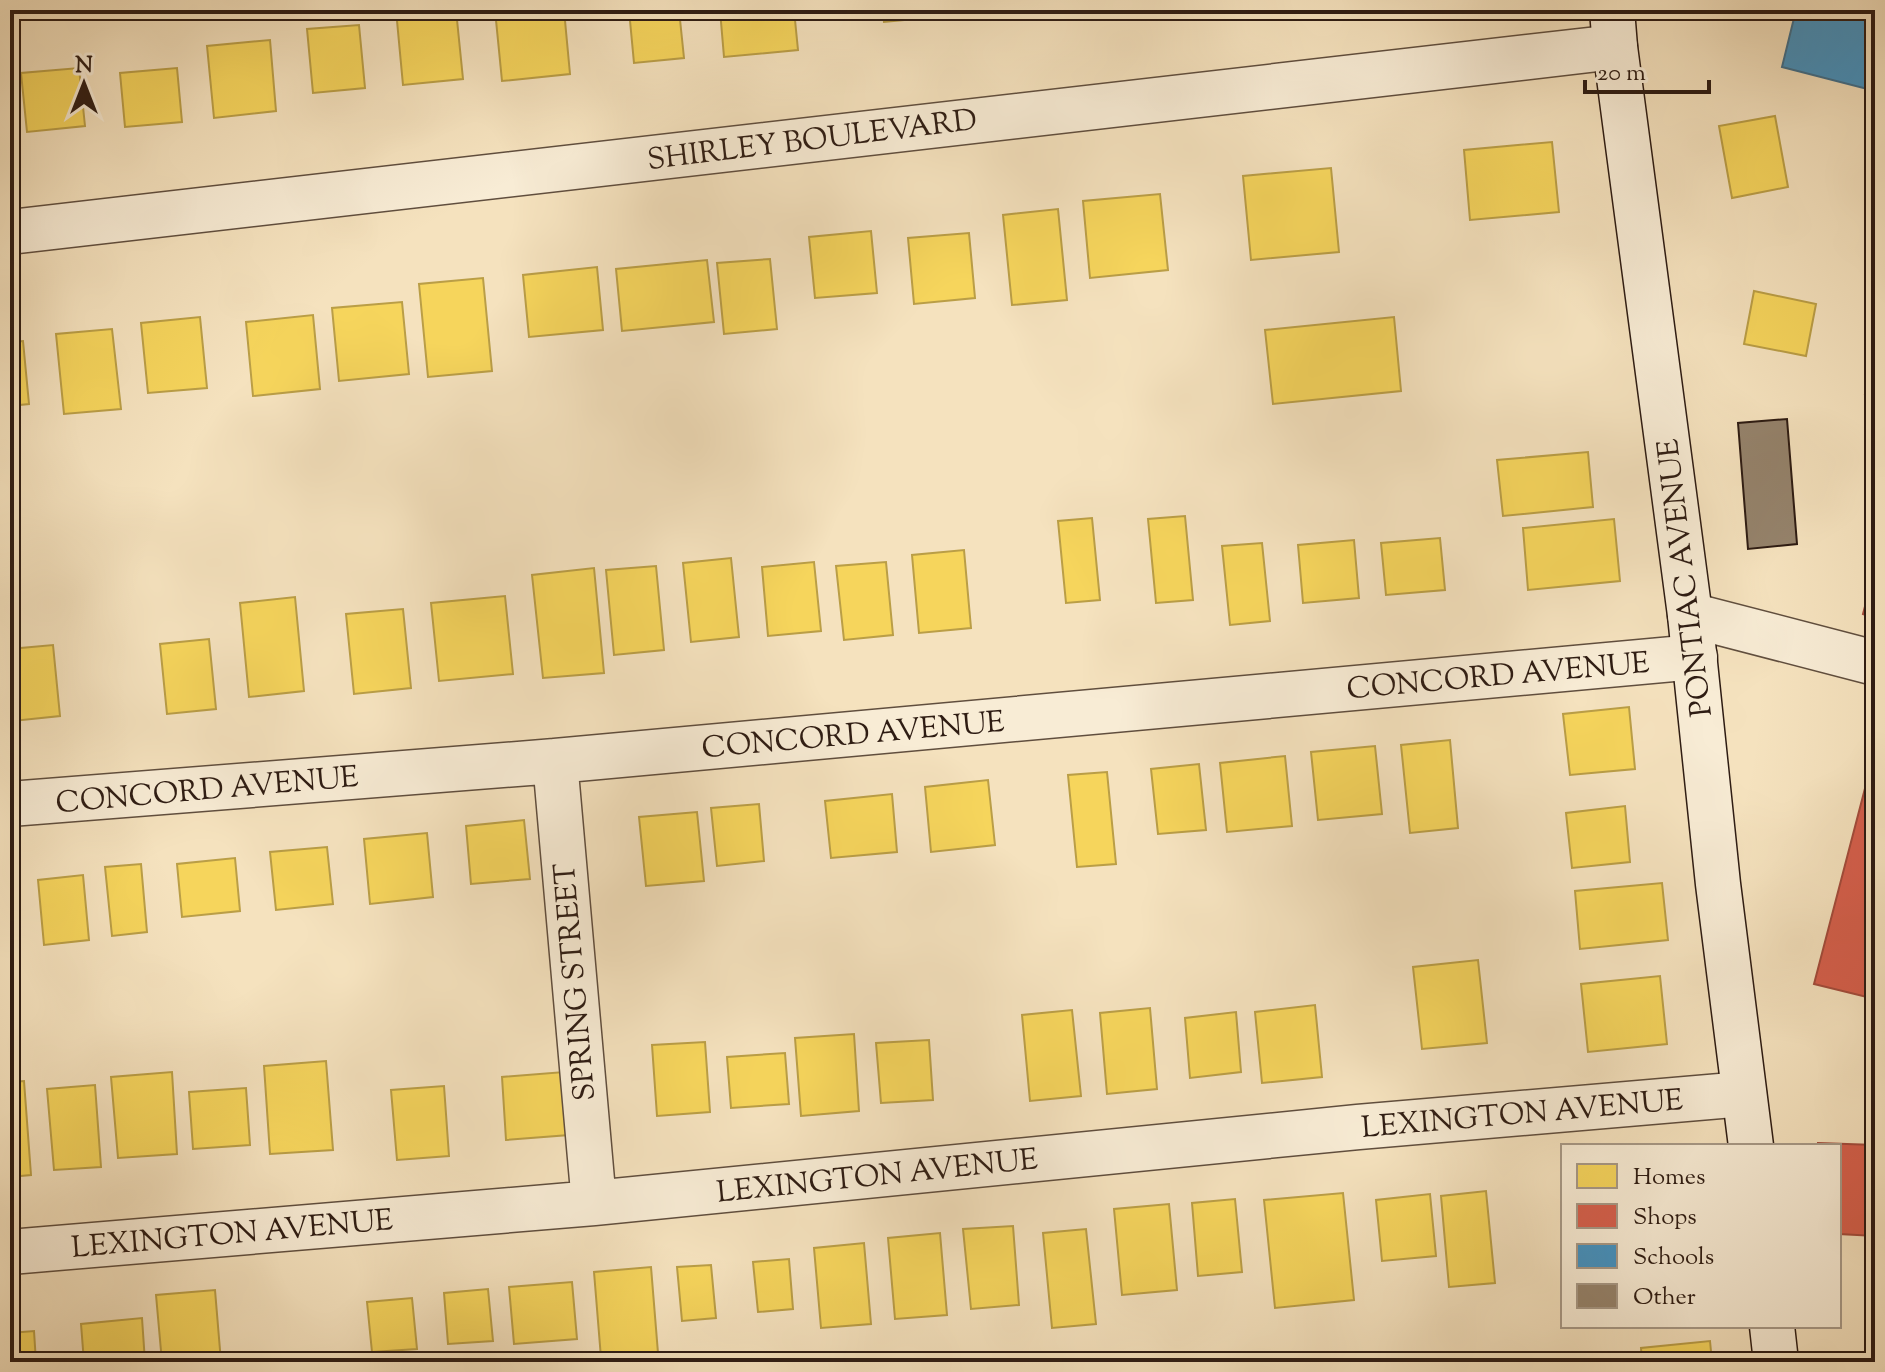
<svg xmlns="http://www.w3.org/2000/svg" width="1885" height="1372" font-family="'Sorts Mill Goudy',serif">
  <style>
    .homes { fill: #f6d55c; stroke: #ba9e46; stroke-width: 2 }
    .shops { fill: #d6604d; stroke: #a44c3c; stroke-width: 2 }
    .schools { fill: #4393c3; stroke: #3d6f8e; stroke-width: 2 }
    .building { fill: #95836c; stroke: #2e1c13; stroke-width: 2 }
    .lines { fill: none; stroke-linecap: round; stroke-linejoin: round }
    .street-casing { stroke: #604e3e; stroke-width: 47 }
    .secondary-casing { stroke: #2e1c13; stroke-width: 47 }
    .street { stroke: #f8ecd5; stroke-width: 44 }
    .secondary { stroke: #f8ecd5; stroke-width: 44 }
    .labels { text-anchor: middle; stroke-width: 8; stroke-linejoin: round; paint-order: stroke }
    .street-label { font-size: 30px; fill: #2e1c13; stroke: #f8ecd5 }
  </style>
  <rect width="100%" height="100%" fill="#f5e2be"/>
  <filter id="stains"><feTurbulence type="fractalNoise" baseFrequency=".0025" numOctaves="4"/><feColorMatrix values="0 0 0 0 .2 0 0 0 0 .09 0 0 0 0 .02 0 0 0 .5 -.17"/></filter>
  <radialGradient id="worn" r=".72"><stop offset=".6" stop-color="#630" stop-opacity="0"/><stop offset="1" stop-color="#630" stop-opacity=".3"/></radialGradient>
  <path class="homes" d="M396,10H456L463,79L403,85Z
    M495,10H564L570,74L502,81Z
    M629,10H679L684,58L634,63Z
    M720,10H794L798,50L724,57Z
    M883,10H978V13L884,22Z
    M359,25L365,88L313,93L307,29Z
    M270,40L276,111L214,118L207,46Z
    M79,68L85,126L27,132L21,73Z
    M177,68L182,122L125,127L120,73Z
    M1775,116L1788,187L1732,198L1719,126Z
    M1552,142L1559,212L1470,220L1464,150Z
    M1331,168L1339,252L1251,260L1243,176Z
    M1160,194L1168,270L1090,278L1083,201Z
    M1058,209L1067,300L1012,305L1003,215Z
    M871,231L877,293L815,298L809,237Z
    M969,233L975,298L914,304L908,238Z
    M770,259L777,329L724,334L717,263Z
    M707,260L714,322L622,331L616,269Z
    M597,267L603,330L529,337L523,275Z
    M483,278L492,371L428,377L419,284Z
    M1754,291L1816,304L1806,356L1744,344Z
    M402,302L409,374L339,381L332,308Z
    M313,315L320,389L253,396L246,322Z
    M200,317L207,388L148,393L141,323Z
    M1394,317L1401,391L1273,404L1265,330Z
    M112,329L121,409L64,414L56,334Z
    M23,341L29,404L10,406V342Z
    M1588,452L1593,507L1503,516L1497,460Z
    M1185,516L1193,600L1156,603L1148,519Z
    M1092,518L1100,600L1066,603L1058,521Z
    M1614,519L1620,581L1528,590L1523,528Z
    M1440,538L1445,590L1386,595L1381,543Z
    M1354,540L1359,598L1303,603L1298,545Z
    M1262,543L1270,621L1230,625L1222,546Z
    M964,550L971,628L919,633L912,555Z
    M731,558L739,637L691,642L683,563Z
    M814,562L821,631L768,636L762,567Z
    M886,562L893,635L844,640L836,566Z
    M656,566L664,650L614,655L606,570Z
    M594,568L604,673L543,678L532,575Z
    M505,596L513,674L439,681L431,603Z
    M295,597L304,691L249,697L240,603Z
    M403,609L411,688L354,694L346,614Z
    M209,639L216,709L167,714L160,644Z
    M53,645L60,716L13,721L10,649Z
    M1629,707L1635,769L1570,775L1563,714Z
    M1450,740L1458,828L1410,833L1401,745Z
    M1375,746L1382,814L1318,820L1311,752Z
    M1285,756L1292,826L1227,832L1220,763Z
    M1199,764L1206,830L1158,834L1151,769Z
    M1107,772L1116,864L1077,867L1068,775Z
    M988,780L995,845L931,852L925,787Z
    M892,794L897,852L831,858L825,801Z
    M759,804L764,861L717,866L711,808Z
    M1625,806L1630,862L1572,868L1566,813Z
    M697,812L704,881L646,886L639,817Z
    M524,820L530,879L471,884L466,826Z
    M427,833L433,897L370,904L364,839Z
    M327,847L333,904L276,910L270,852Z
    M235,858L240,911L182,917L177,864Z
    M141,864L147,932L112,936L105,867Z
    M83,875L89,940L44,945L38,880Z
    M1662,883L1668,940L1580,949L1575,891Z
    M1478,960L1487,1043L1422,1049L1413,967Z
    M1660,976L1667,1044L1588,1052L1581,984Z
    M1315,1005L1322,1077L1262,1083L1255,1012Z
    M1150,1008L1157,1089L1107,1094L1100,1013Z
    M1072,1010L1081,1096L1030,1101L1022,1015Z
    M1236,1012L1241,1072L1190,1078L1185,1018Z
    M854,1034L859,1111L801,1116L795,1038Z
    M929,1040L933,1100L881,1103L876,1043Z
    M705,1042L710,1112L657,1116L652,1045Z
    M785,1053L789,1104L731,1108L727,1057Z
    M326,1061L333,1150L270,1154L264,1066Z
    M172,1072L177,1154L118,1158L111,1077Z
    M564,1072L569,1135L506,1140L502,1077Z
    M24,1081L31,1175L10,1177V1082Z
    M95,1085L101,1167L54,1170L47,1089Z
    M444,1086L449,1156L397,1160L391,1090Z
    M246,1088L250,1145L193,1149L189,1092Z
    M1486,1191L1495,1283L1449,1287L1441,1196Z
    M1343,1193L1354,1300L1275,1308L1264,1200Z
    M1430,1194L1436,1256L1382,1261L1376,1200Z
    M1235,1199L1242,1272L1198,1276L1192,1203Z
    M1169,1204L1177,1290L1122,1295L1114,1209Z
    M1013,1226L1019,1305L971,1309L963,1229Z
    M1086,1229L1096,1324L1052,1328L1043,1233Z
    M940,1233L947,1315L895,1319L888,1238Z
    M864,1243L871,1324L821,1328L814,1248Z
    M789,1259L793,1309L758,1312L753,1262Z
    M711,1265L716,1318L682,1321L677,1267Z
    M651,1267L658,1353L601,1358L594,1272Z
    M572,1282L577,1339L514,1344L509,1287Z
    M488,1289L493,1341L448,1344L444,1293Z
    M215,1290L221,1362H162L156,1295Z
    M412,1298L417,1349L372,1352L367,1302Z
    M142,1318L145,1362H84L81,1324Z
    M34,1331L36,1362H10V1333Z
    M1710,1341L1712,1362H1642L1641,1348Z"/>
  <path class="shops" d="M1875,352V397L1865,394Z
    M1875,568V618L1863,614Z
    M1875,750V999L1814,984Z
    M1818,1143L1875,1145V1236L1839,1234V1146H1818Z"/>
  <path class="schools" d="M1796,10H1875V91L1782,67Z"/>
  <path class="building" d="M1787,419L1797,544L1748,549L1738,423Z"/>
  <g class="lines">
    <g class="street-casing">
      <path id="street" d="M10,232L1615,47
        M1690,615L1875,663
        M555,761L594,1203
        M10,804L555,761L1695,657
        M10,1252L594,1203L1358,1127L1744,1094"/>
    </g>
    <g class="secondary-casing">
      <path id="secondary" d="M1612,10L1615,47L1690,615L1718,884L1751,1146
        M1772,1326L1776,1362"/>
    </g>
    <use href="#street" class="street"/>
    <use href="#secondary" class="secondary"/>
  </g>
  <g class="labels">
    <g class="street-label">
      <text transform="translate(812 139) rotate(-7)" y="10">SHIRLEY BOULEVARD</text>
      <text transform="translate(1684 578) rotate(-97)" y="10">PONTIAC AVENUE</text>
      <text transform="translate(1498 675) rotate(-5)" y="10">CONCORD AVENUE</text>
      <text transform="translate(853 734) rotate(-5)" y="10">CONCORD AVENUE</text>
      <text transform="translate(207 789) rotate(-5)" y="10">CONCORD AVENUE</text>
      <text transform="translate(574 982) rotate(-95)" y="10">SPRING STREET</text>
      <text transform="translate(1522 1113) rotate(-5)" y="10">LEXINGTON AVENUE</text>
      <text transform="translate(877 1175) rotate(-6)" y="10">LEXINGTON AVENUE</text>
      <text transform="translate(232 1233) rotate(-5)" y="10">LEXINGTON AVENUE</text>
    </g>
  </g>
  <rect width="1885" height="1372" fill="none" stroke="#f5e2be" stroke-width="40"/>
  <rect x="12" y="12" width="1861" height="1348" fill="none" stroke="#2e1c13" stroke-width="4"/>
  <rect x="20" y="20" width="1845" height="1332" fill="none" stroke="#2e1c13" stroke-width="2"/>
  <rect x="1561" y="1144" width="280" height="184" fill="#f8ecd5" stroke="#a79987" stroke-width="2"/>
  <rect x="1577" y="1164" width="40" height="24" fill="#f6d55c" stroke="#a79987" stroke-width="2"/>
  <text x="1633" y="1184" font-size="24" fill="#2e1c13">Homes</text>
  <rect x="1577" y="1204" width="40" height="24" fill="#d6604d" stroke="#a79987" stroke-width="2"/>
  <text x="1633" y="1224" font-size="24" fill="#2e1c13">Shops</text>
  <rect x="1577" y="1244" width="40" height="24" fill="#4393c3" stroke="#a79987" stroke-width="2"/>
  <text x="1633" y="1264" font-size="24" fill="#2e1c13">Schools</text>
  <rect x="1577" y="1284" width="40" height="24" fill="#95836c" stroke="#a79987" stroke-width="2"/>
  <text x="1633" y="1304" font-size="24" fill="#2e1c13">Other</text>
  <g transform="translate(84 84)" stroke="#f8ecd5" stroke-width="6" paint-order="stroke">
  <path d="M0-6L14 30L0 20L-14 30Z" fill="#2e1c13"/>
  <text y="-12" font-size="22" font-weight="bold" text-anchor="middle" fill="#2e1c13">N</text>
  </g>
  <path d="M1585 80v12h124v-12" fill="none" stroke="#2e1c13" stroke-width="4"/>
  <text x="1597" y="80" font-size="24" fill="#2e1c13" stroke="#f8ecd5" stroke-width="6" paint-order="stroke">20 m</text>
  <rect width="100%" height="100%" filter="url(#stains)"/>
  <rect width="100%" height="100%" fill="url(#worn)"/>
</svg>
